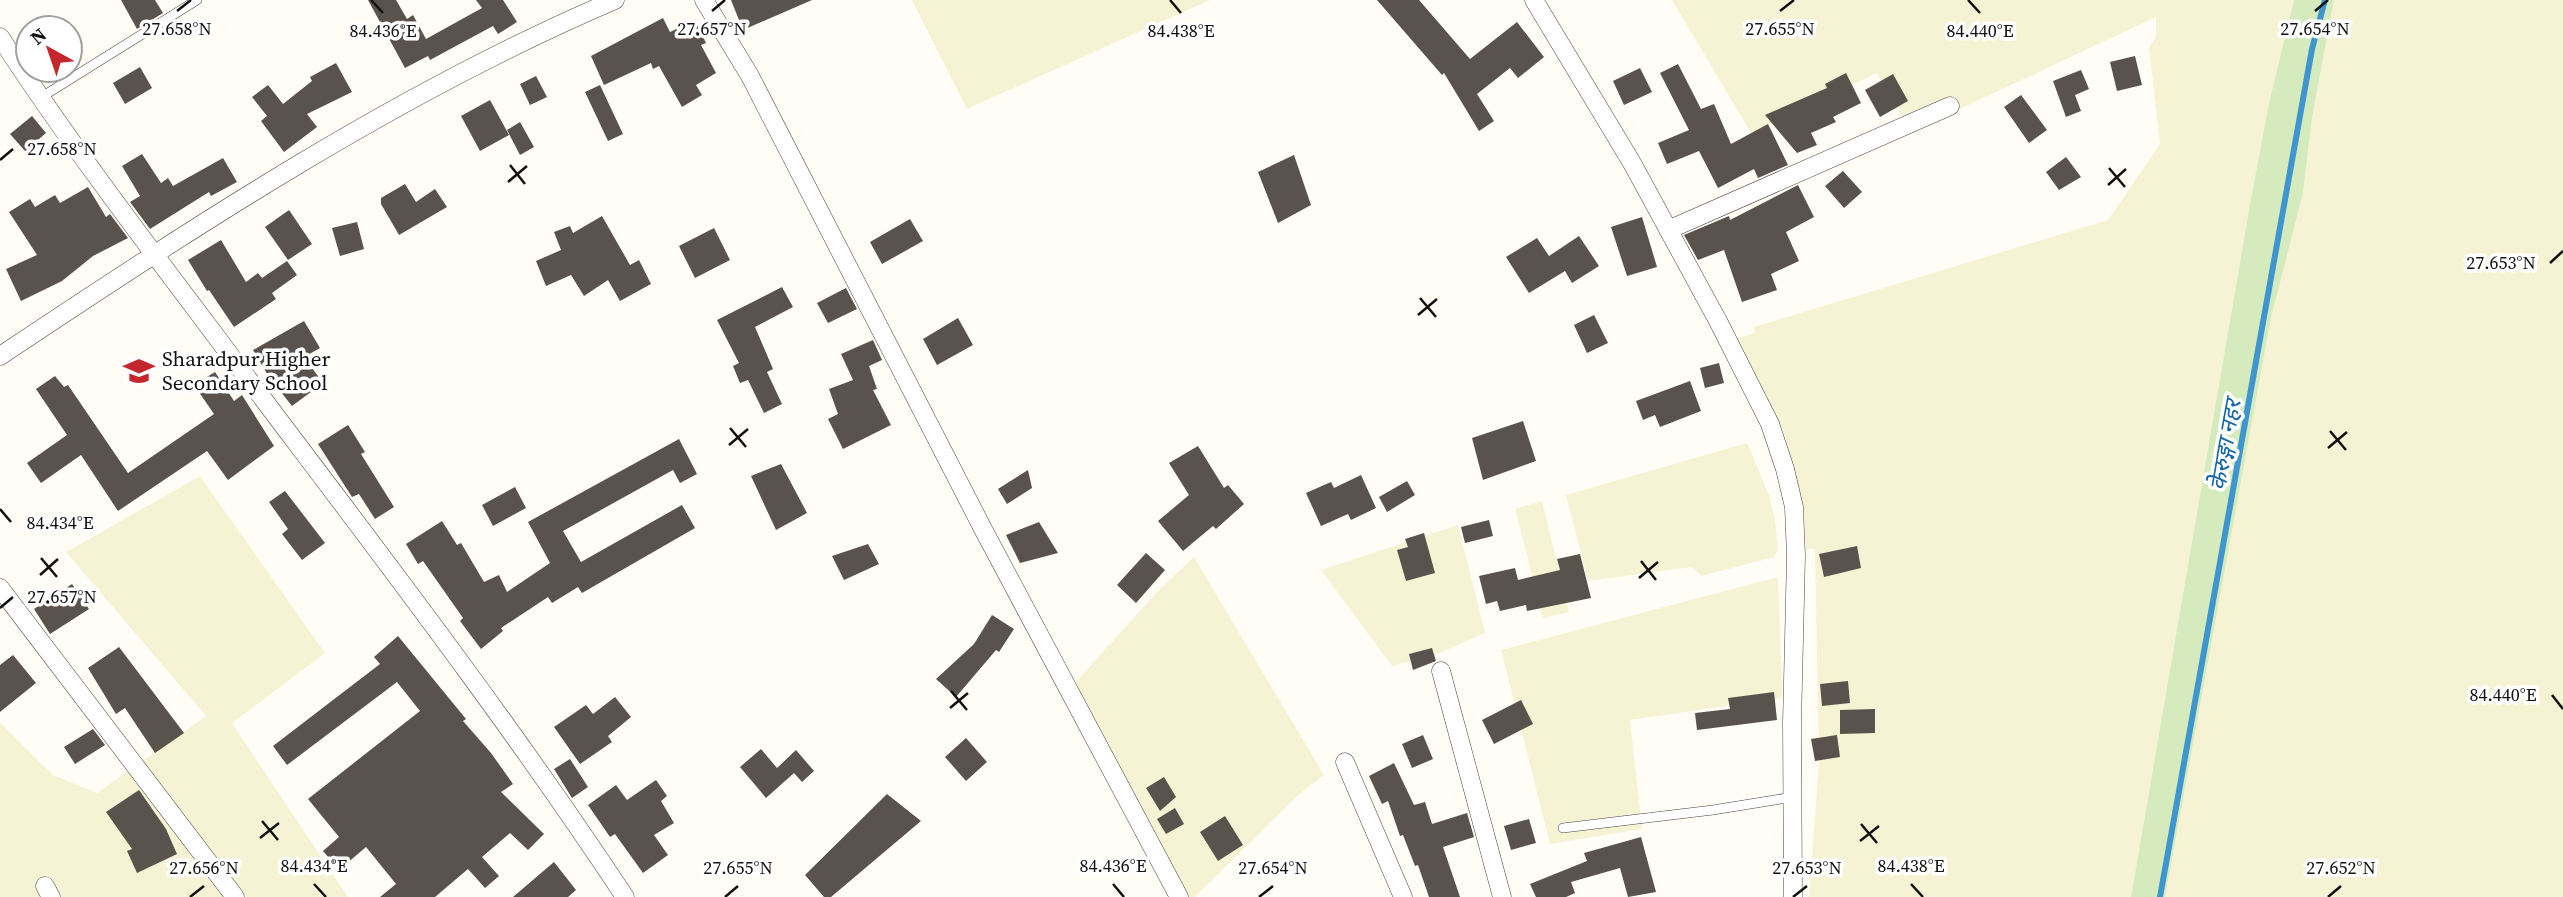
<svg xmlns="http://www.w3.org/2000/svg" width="2563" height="897" font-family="'Source Serif 4','Noto Sans Devanagari',serif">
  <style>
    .farmland { fill: #f6f3d4 }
    .green { fill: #d5ebbd }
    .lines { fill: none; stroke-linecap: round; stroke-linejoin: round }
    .stream { stroke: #3f96cf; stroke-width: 6 }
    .building { fill: #5a524d }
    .service-casing { stroke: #444; stroke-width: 10 }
    .minor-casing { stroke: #444; stroke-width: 19 }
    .service { stroke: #fff; stroke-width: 9 }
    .minor { stroke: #fff; stroke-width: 18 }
    .ticks { fill: none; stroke: #111; stroke-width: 2.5 }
    .labels { text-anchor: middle; stroke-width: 7; stroke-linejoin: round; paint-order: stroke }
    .poi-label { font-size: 21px; fill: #111; stroke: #fff; text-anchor: start }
    .water-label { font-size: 23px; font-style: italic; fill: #1768a6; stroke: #fff }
    .ticks-label { font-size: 18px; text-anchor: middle; fill: #111; stroke: #fff; stroke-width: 7; stroke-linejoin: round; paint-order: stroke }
  </style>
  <rect width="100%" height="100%" fill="#fffdf5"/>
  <path class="farmland" d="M912,0H1210L967,109Z
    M1672,0H2294L2269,103L2250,204L2131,897H1809L1819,763L1815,548L1806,550L1803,508L1783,430L1735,339L1755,333L1754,327L2108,220L2160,144L2149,48L2156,36V17L1911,132L1877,73L1751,133Z
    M2334,0H2563V897H2165L2271,318L2303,193L2312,118Z
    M1747,443L1769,495L1775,520L1778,550L1774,557L1701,576L1692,567L1588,581L1566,495Z
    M200,476L325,653L232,723L348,897H0V722L53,775L97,793L206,716L66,552Z
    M1542,501L1569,612L1543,618L1515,509Z
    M1458,525L1485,633L1435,655L1392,666L1321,570Z
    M1194,557L1324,775L1298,795L1195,897H1186L1074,684L1157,592Z
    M1778,577L1782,698L1630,720L1642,829L1550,844L1501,650Z"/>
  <path class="green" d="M2294,0H2334L2312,118L2303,193L2271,318L2165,897H2131L2250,204L2269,103Z"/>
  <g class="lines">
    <path class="stream" d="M2160,897L2312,49L2325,0"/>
  </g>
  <path class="building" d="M121,0H155L163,13L137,29Z
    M368,0H396L407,19L413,15L426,39L482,8L476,0H503L517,22L498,34L493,26L430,60L428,56L405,68Z
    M731,0H812L743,30Z
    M1377,0H1419L1470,59L1517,22L1544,57L1518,78L1510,68L1477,94L1494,121L1479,131L1444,73L1442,75Z
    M663,18L670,32L695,20L706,43L701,45L716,73L696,85L702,95L682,107L659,66L653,69L651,63L604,85L591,56Z
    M2135,56L2142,85L2117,91L2110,62Z
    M336,63L352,92L307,114L317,127L284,152L261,121L267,116L252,97L268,85L283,104L312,81L310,77Z
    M1678,64L1701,109L1714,104L1731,144L1768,124L1788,165L1758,178L1754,169L1718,188L1699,151L1667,164L1658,143L1689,130L1660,73Z
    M140,67L152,88L125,104L113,83Z
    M1640,68L1652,92L1624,105L1613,81Z
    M2081,70L2089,89L2075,95L2081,111L2066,117L2053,81Z
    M1846,73L1861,103L1833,117L1836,122L1811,133L1817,145L1797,153L1765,115L1827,88L1825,84Z
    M1893,74L1908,101L1880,117L1865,90Z
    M536,76L547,97L530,105L520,84Z
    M600,85L623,134L608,141L585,92Z
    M2021,95L2047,130L2029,143L2004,107Z
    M490,100L509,135L480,151L461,116Z
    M32,116L46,133L25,151L10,134Z
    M520,122L534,147L520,155L507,130Z
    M142,154L161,183L168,178L173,186L223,158L237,182L211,196L209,192L150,229L130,202L140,196L122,166Z
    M1294,155L1311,205L1278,223L1258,172Z
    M2066,157L2081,177L2059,190L2046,172Z
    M1843,171L1862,192L1844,208L1825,186Z
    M405,184L416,202L435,189L447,207L399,235L381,204V198Z
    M1798,185L1814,217L1786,232L1799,261L1771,274L1777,290L1742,302L1724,250L1698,260L1684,235L1729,216L1730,220Z
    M88,187L106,217L110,214L128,238L93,256L62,281L21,301L6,269L37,255L9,212L30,199L35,207L55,195L60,203Z
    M289,210L312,244L288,260L265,227Z
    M602,216L630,265L639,260L651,284L620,301L608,280L584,296L571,275L546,286L536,261L561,250L554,232L570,226L573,233Z
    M1642,217L1657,267L1627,276L1611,227Z
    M910,219L923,241L882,264L870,242Z
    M357,222L364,249L340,256L332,228Z
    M714,228L730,260L695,278L679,246Z
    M1579,236L1599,266L1572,283L1565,271L1529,293L1506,257L1537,238L1549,256Z
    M221,240L246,282L258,273L262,278L287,261L297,275L272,293L276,299L234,327L209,290L207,291L188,260Z
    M782,287L793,307L755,327L773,369L767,372L782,404L764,413L748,380L740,383L733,366L739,363L717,320Z
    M846,288L857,309L828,323L817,303Z
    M1594,315L1608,343L1587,353L1574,325Z
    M958,318L973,345L937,365L923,339Z
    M304,321L320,348L304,357L323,383L292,406L269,377L253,350Z
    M873,340L882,360L869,366L877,389L873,390L891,425L843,449L828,419L838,414L829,389L853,380L841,354Z
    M1719,363L1724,383L1705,388L1700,368Z
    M215,372L234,401L242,395L274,446L228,480L207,451L118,511L81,455L41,483L27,463L67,435L36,389L55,376L64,387L68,385L128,473L214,414L194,385Z
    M1690,381L1701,411L1660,427L1655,415L1643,420L1636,401Z
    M1523,421L1536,461L1483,480L1472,438Z
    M348,425L365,452L361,454L394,507L375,519L359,494L352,497L318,444Z
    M679,439L697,474L680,483L673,470L563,531L581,562L682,505L695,528L582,593L578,587L552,603L548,597L501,628L503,631L481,649L460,621L463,618L423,561L418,564L406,544L442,521L457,545L461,543L484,582L499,575L507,592L550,563L528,522Z
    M1198,446L1224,488L1228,485L1244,504L1216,529L1213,526L1183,551L1158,521L1189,495L1169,463Z
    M781,464L807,513L776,530L751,476Z
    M1028,470L1032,488L1007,504L998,489Z
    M1361,475L1376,508L1351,520L1348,514L1321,526L1306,493L1331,482L1334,488Z
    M1407,481L1415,495L1387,512L1379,497Z
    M515,487L526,508L493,526L482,505Z
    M285,491L325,543L302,560L282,534L288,529L269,502Z
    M1489,520L1493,536L1465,543L1461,527Z
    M1039,522L1058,553L1020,563L1006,535Z
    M1424,533L1435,573L1406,581L1397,550L1408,547L1405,539Z
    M868,544L879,564L844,580L832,556Z
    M1857,546L1861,568L1824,577L1819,554Z
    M1146,553L1165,570L1136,603L1117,585Z
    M1580,554L1591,598L1527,611L1526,605L1500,611L1497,601L1486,604L1479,576L1515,568L1518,580L1560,570L1557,559Z
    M72,584L89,609L50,634L34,609Z
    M992,615L1014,629L999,652L996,650L956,697L936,679L974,644Z
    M398,636L466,719L463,721L491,753L513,784L501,792L544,834L528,850L510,833L482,857L499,876L485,888L468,869L435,897H380L396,884L366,847L339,870L323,851L339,837L308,799L420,711L397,682L287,765L273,746L380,664L374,657Z
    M119,647L184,733L155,753L125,708L116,714L88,668Z
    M1432,648L1436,661L1413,670L1409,654Z
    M13,655L36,683L0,712V665Z
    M1848,681L1850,703L1822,706L1820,684Z
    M1774,692L1777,720L1697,730L1695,713L1730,709L1728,698Z
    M615,697L631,717L608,736L612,742L580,764L554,727L586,705L593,714Z
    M1521,700L1533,724L1494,744L1482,720Z
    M1875,709V733L1840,734V710Z
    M93,729L105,745L75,764L64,747Z
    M1423,735L1433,759L1412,768L1402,744Z
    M1837,735L1840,757L1815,761L1811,739Z
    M966,738L987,762L966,781L945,757Z
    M761,749L777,768L796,750L814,771L802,782L794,773L766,798L740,767Z
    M570,759L588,787L572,798L554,769Z
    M1394,763L1414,805L1425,802L1432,824L1467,813L1474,837L1443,847L1460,897H1429L1418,865L1415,866L1403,835L1400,836L1388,801L1382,804L1369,776Z
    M1164,777L1176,797L1160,811L1146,788Z
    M656,780L667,796L661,801L674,823L654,835L668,855L643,873L615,834L610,837L588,805L616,785L627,800Z
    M139,790L166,829L177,854L137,873L127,851L132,849L106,812Z
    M887,794L921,821L831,897H824L805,875Z
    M1175,808L1184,824L1166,834L1157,819Z
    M1225,816L1243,845L1218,861L1200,832Z
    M1529,819L1536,843L1511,850L1504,826Z
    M1641,837L1656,892L1628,897L1620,868L1571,882L1575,893L1566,897H1536L1530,884L1587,861L1584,853Z
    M554,862L576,890L568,897H513Z"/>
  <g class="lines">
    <g class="service-casing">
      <path id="service" d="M40,98L197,0
        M1563,828L1713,810L1793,797"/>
    </g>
    <g class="minor-casing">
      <path id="minor" d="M704,0L750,76L983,529L1179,897
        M1534,0L1632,163L1718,321L1770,424L1785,469L1794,507L1796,556L1792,723L1793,897
        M0,37C64,135 135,229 206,323C348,513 494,699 625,897
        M1668,230L1950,106
        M0,356C197,225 397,93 615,0
        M0,588L235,897
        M1441,671L1502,897
        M1345,762L1403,897
        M45,886L51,897"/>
    </g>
    <use href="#service" class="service"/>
    <use href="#minor" class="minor"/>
  </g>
  <path class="ticks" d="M371,0L383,13M1170,0L1181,13M1968,0L1980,13M177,11L191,0M712,11L725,0M1780,11L1794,0M2315,11L2328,0M0,160L13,149M510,165L525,184M2109,168L2125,187M508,182L527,166M2108,185L2126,169M2550,263L2563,251M1420,298L1436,317M1418,315L1437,299M730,428L746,447M2330,431L2346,450M729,445L748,429M2328,448L2347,432M0,509L11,522M41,558L57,577M1641,561L1656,580M40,575L58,559M1639,578L1658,562M0,608L13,597M951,691L967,710M2552,695L2563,709M950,708L968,693M262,821L278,840M1861,824L1877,843M260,838L279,823M1860,841L1879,826M314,884L326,897M1113,884L1124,897M1911,884L1923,897M190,897L204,886M725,897L738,886M1259,897L1273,886M1793,897L1807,886M2328,897L2341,886"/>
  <defs>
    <g id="school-bare" transform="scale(2.415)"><path d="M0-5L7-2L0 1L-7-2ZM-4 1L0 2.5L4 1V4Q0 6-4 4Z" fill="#c4262e" stroke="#fff" stroke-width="2.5" paint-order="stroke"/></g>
  </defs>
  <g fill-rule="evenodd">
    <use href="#school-bare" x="139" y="371"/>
  </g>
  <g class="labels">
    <g class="poi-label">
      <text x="162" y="366">Sharadpur Higher<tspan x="162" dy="24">Secondary School</tspan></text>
    </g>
    <g class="water-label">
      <text transform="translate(2225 445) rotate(-80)" y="8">केेरुङ्गा नहर</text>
    </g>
  </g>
  <g class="ticks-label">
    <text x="177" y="35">27.658°N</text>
    <text x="712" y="35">27.657°N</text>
    <text x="1780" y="35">27.655°N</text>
    <text x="2315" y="35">27.654°N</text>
    <text x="383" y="37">84.436°E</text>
    <text x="1181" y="37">84.438°E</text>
    <text x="1980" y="37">84.440°E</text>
    <text x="62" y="155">27.658°N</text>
    <text x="2501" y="269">27.653°N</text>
    <text x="60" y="529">84.434°E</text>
    <text x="62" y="603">27.657°N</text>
    <text x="2503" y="701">84.440°E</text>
    <text x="314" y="872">84.434°E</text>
    <text x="1113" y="872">84.436°E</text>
    <text x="1911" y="872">84.438°E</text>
    <text x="204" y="874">27.656°N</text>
    <text x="738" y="874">27.655°N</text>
    <text x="1273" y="874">27.654°N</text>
    <text x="1807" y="874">27.653°N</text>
    <text x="2341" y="874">27.652°N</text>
  </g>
  <g transform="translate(49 49) rotate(320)"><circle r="33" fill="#ffffff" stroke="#a0a0a0" stroke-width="2"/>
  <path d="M0-5L12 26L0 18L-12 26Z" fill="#c4262e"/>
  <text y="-10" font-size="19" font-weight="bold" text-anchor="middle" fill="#111111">N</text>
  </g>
</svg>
